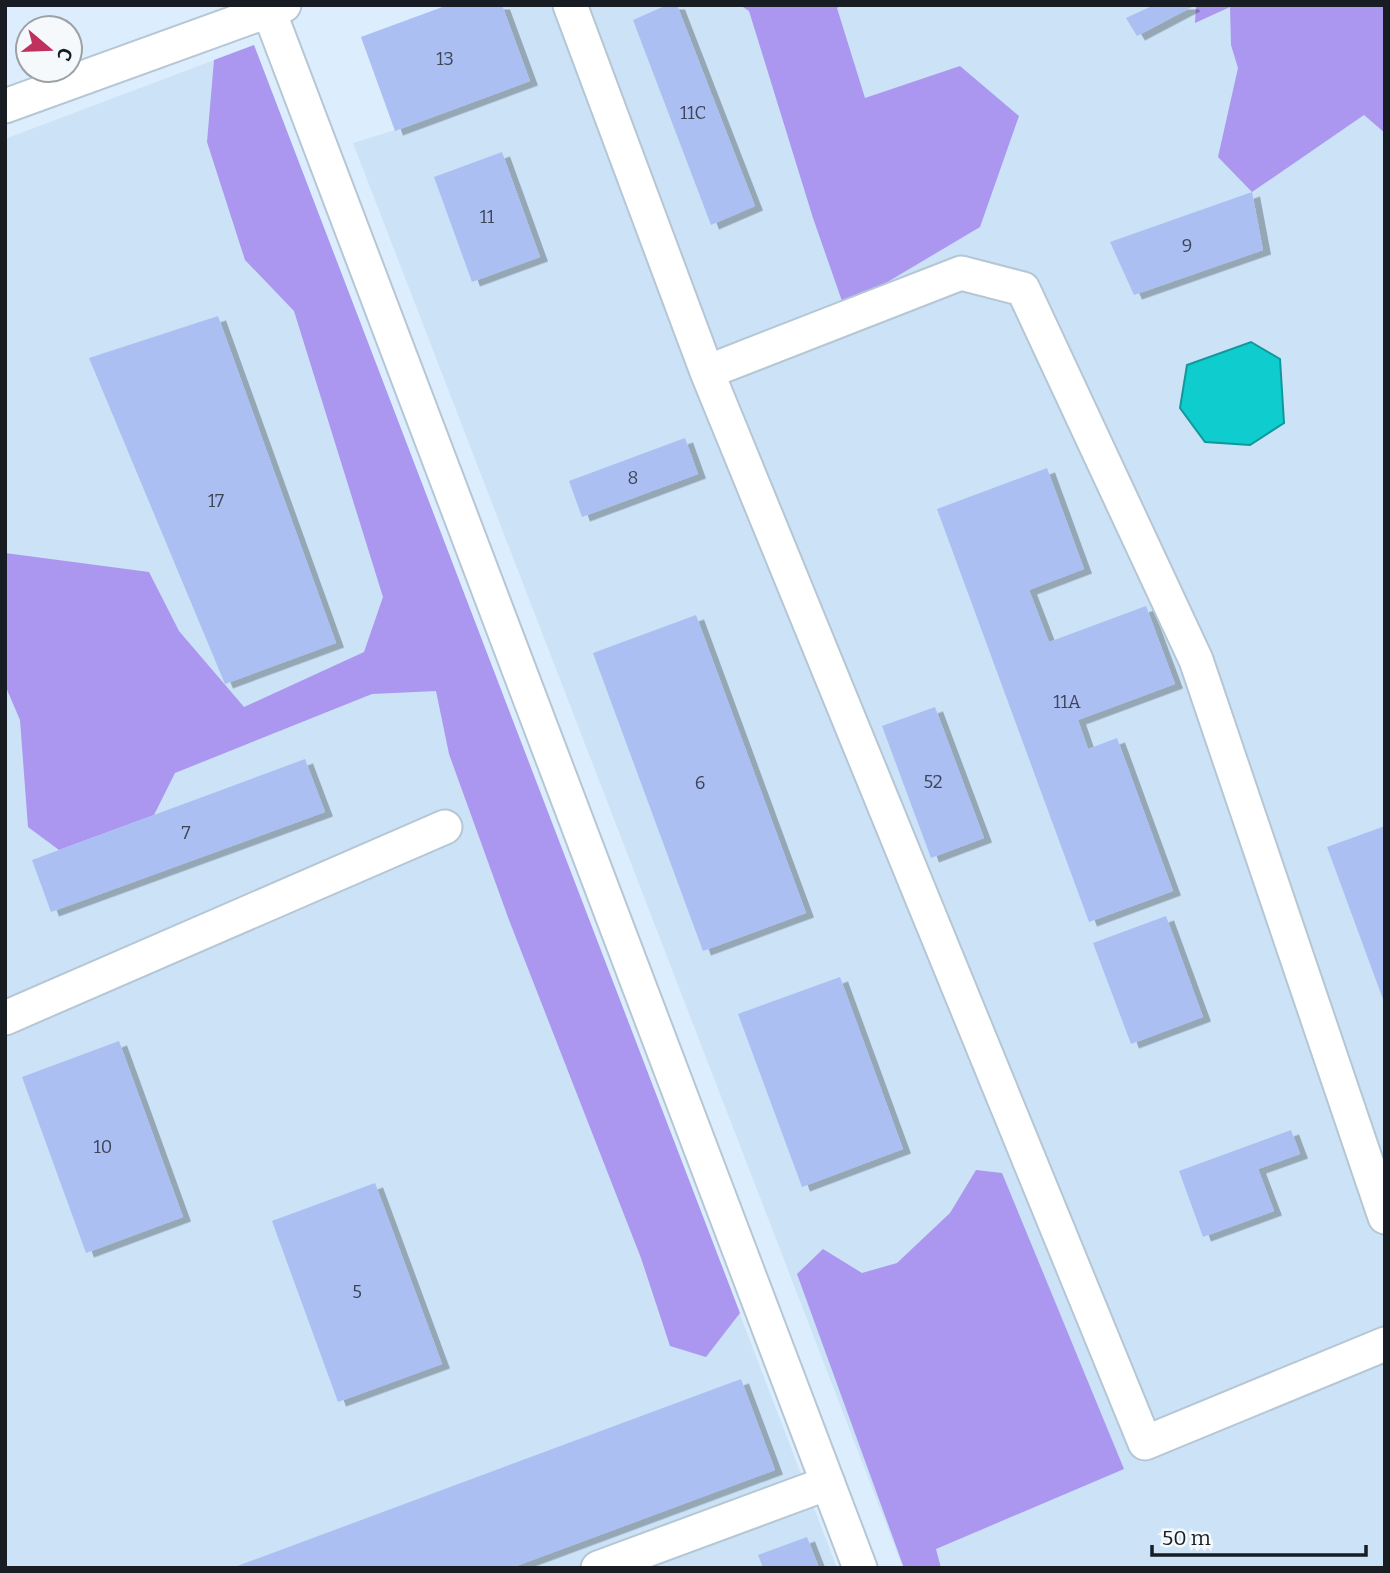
<svg xmlns="http://www.w3.org/2000/svg" width="1390" height="1573" font-family="Bitter,serif">
  <style>
    .built { fill: #cbe2f7 }
    .forest { fill: #ab97f0 }
    .water { fill: #0fccce; stroke: #11989b; stroke-width: 2 }
    .building { fill: #acbff3; filter: url(#shadow) }
    .lines { fill: none; stroke-linecap: round; stroke-linejoin: round }
    .minor-casing { stroke: #b5c6d5; stroke-width: 37 }
    .minor { stroke: #fff; stroke-width: 33 }
    .labels { text-anchor: middle; stroke-width: 5; stroke-linejoin: round; paint-order: stroke }
    .number-label { font-size: 18px; fill: #3c4657 }
  </style>
  <defs>
    <filter id="shadow"><feDropShadow dx="8" dy="4.5" stdDeviation="0" flood-color="#0004"/></filter>
  </defs>
  <rect width="100%" height="100%" fill="#dceefd"/>
  <path class="built" d="M448,5H1385V1568H903L353,143L395,130L361,37Z
    M254,45L837,1568H5V139Z"/>
  <path class="forest" d="M740,5H841L837,8L865,98L960,66L1019,116L980,227L879,287L842,301L813,218L749,11Z
    M1196,5H1385V133L1364,115L1252,192L1218,157L1238,68L1231,45L1230,7L1195,23Z
    M254,45L740,1313L706,1357L670,1346L641,1258L509,920L449,754L436,691L372,694L175,773L154,815L59,850L28,827L20,720L5,685V553L149,572L179,631L244,707L364,652L383,597L294,311L245,260L207,142L214,60Z
    M976,1170L1002,1173L1124,1469L936,1549L941,1568H904L797,1274L823,1249L862,1273L897,1263L950,1213Z"/>
  <path class="water" d="M1251,342L1280,359L1284,423L1250,445L1205,442L1180,408L1187,365Z"/>
  <path class="building" d="M448,5H502L530,81L395,131L361,37Z
    M667,5H677L755,206L711,225L633,20Z
    M1154,5H1191L1192,7L1137,36L1126,18Z
    M502,152L540,257L472,282L434,177Z
    M1252,192L1263,250L1134,295L1110,242Z
    M218,316L336,643L225,684L89,358Z
    M685,438L698,474L582,517L569,481Z
    M1047,468L1084,569L1029,590L1049,642L1146,606L1175,684L1078,720L1088,749L1117,738L1173,891L1089,922L937,509Z
    M696,615L806,913L703,951L593,653Z
    M935,707L984,838L931,858L882,726Z
    M305,759L325,812L51,912L32,860Z
    M1385,826V1002H1384L1327,847Z
    M1166,916L1203,1017L1131,1044L1093,943Z
    M840,977L903,1149L802,1187L738,1014Z
    M119,1041L183,1217L86,1253L22,1077Z
    M1291,1130L1300,1154L1258,1169L1274,1211L1203,1237L1179,1171Z
    M375,1183L442,1364L338,1402L272,1221Z
    M741,1379L775,1470L511,1568H232Z
    M807,1537L819,1568H763L758,1555Z"/>
  <g class="lines">
    <g class="minor-casing">
      <path id="minor" d="M570,5L707,372L1145,1443L1385,1344
        M269,11L860,1568
        M5,106L284,5
        M707,372L961,273L1023,289L1196,660L1385,1217
        M5,1018L445,827
        M598,1568L828,1483"/>
    </g>
    <use href="#minor" class="minor"/>
  </g>
  <g class="labels">
    <g class="number-label">
      <text x="445" y="65">13</text>
      <text x="693" y="119">11С</text>
      <text x="487" y="223">11</text>
      <text x="1187" y="252">9</text>
      <text x="633" y="484">8</text>
      <text x="216" y="507">17</text>
      <text x="1067" y="708">11А</text>
      <text x="933" y="788">52</text>
      <text x="700" y="789">6</text>
      <text x="186" y="839">7</text>
      <text x="103" y="1153">10</text>
      <text x="357" y="1298">5</text>
    </g>
  </g>
  <rect width="1390" height="1573" fill="none" stroke="#171d23" stroke-width="14"/>
  <g transform="translate(49 49) rotate(109)"><circle r="33" fill="#f5f9fc" stroke="#9ca1a5" stroke-width="2"/>
  <path d="M0-5L12 26L0 18L-12 26Z" fill="#bf315f"/>
  <text y="-10" font-size="19" font-weight="bold" text-anchor="middle" fill="#171d23">С</text>
  </g>
  <path d="M1152 1545v10h214v-10" fill="none" stroke="#171d23" stroke-width="3.5"/>
  <text x="1162" y="1545" font-size="21" fill="#171d23" stroke="#f5f9fc" stroke-width="5" paint-order="stroke">50 m</text>
</svg>
